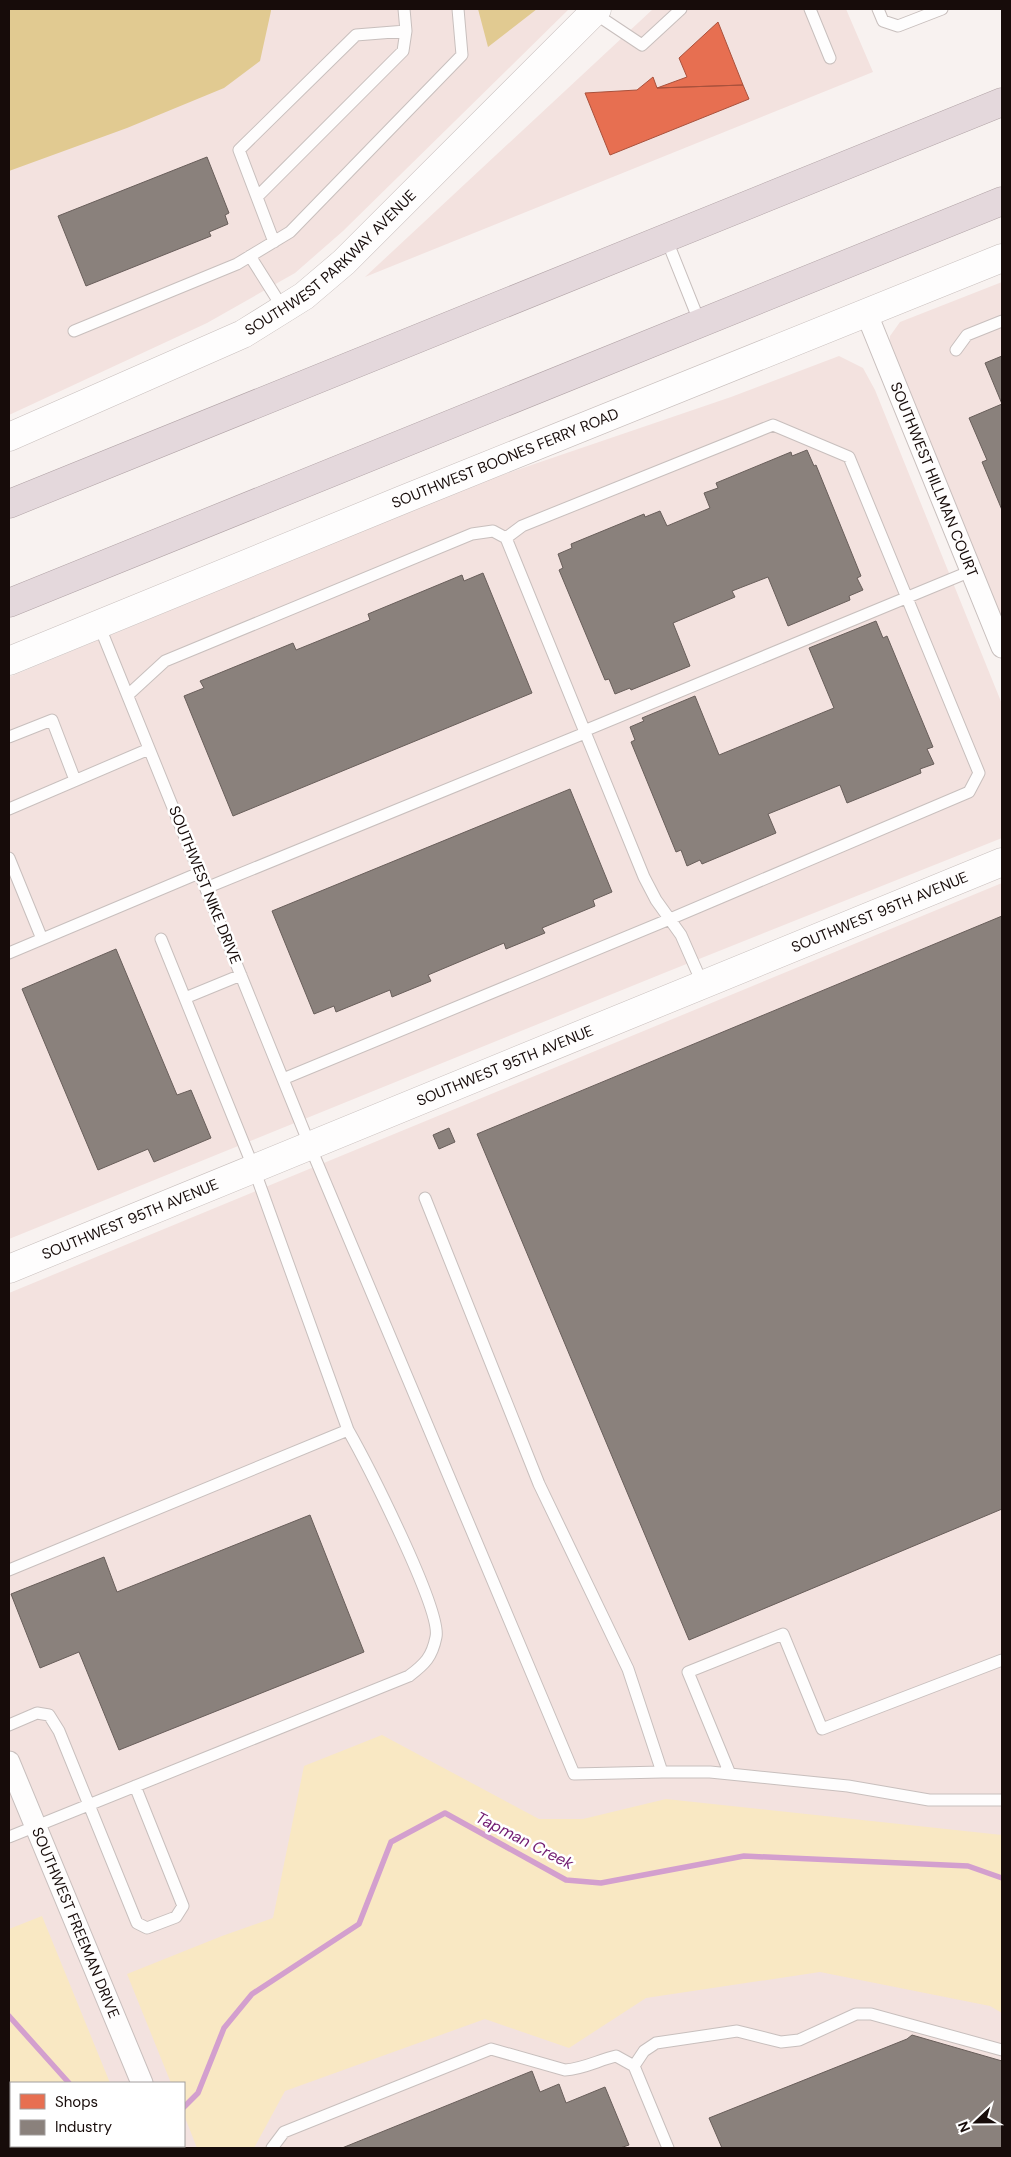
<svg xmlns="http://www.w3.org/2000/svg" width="1011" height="2157" font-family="'DM Sans',sans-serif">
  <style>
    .built { fill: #f3e2df; fill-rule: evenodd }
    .green { fill: #f9e8c3 }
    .forest { fill: #e1ca91 }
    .shops { fill: #e76f51; stroke: #a9513c }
    .industry { fill: #8a817c; stroke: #685e5a }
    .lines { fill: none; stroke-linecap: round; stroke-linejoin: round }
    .stream { stroke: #d39fce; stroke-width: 5.5 }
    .service-casing { stroke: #c8bfbd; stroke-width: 13 }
    .minor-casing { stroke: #c8bfbd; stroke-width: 23 }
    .tertiary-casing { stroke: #c8bfbd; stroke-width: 29 }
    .secondary-casing { stroke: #c8bfbd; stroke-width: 29 }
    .motorway-casing { stroke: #b2a4a7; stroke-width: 29 }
    .service { stroke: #fefdfd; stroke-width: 11 }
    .minor { stroke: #fefdfd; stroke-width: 21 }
    .tertiary { stroke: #fefdfd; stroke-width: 28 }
    .secondary { stroke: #fefdfd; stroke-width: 28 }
    .motorway { stroke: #e4d8dc; stroke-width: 28 }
    .labels { text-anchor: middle; stroke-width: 5; stroke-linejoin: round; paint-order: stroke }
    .street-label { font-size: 15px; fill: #170c0a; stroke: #fff }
    .water-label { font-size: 16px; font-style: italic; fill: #711b71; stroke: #fff }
  </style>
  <rect width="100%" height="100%" fill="#f8f2f0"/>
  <path class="built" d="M9,9H569L343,231L295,273L207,323L9,415Z
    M653,9H846L873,72L365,277Z
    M1002,282V622L889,351L890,336L900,322Z
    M839,356L863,368L875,390L1002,704V838L664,973L9,1239V677L470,486L731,397Z
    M1002,883V2148H9V1293ZM11,2083H184V2146H11Z"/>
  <path class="green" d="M382,1735L539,1819H583L666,1799L1002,1835V2013L990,2006L820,1972L646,1998L569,2048L485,2019L285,2091L254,2148H197L184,2115V2083H171L127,1974L222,1936L273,1918L304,1766Z
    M42,1916L110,2083H11V2143L9,2142V1929Z
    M15,2146H135L136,2148H18Z"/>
  <path class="forest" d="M9,9H271V11L260,61L224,88L127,128L9,171Z
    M478,9H537L488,47Z"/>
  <path class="shops" d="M718,22L743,85L657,88L687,77L679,58Z
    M653,77L657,88L743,85L749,99L610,155L585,93L637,90Z"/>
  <path class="industry" d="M207,157L229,213L225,215L228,224L209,232L211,236L86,286L58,216Z
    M1002,356V510L982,462L987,460L969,418L1002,404L985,363Z
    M807,450L814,466L816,465L861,576L857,578L863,590L849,596L850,600L788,626L768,577L732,591L735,597L673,623L690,666L631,690L630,688L615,694L609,679L605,680L559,570L563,568L558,554L572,548L571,544L644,514L645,517L660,511L667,526L710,508L704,493L718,488L716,483L791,452L792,456Z
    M483,573L532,693L233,816L184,696L204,688L200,681L293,643L296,650L370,620L368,614L462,575L464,581Z
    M876,621L883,638L887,636L933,747L927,749L934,764L920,769L921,773L847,803L840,785L768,814L776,833L702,864L700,860L687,866L681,850L676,852L631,742L635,740L630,727L644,721L642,718L695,696L719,755L834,708L809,648Z
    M570,789L612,892L593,900L595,906L542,928L545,933L506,949L504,943L428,975L431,981L392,997L390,990L336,1012L334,1006L314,1014L272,911Z
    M1002,916V1509L689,1640L477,1134Z
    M116,949L177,1095L191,1090L211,1138L154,1162L148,1149L98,1170L22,989Z
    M449,1128L455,1142L439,1149L433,1135Z
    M310,1515L364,1652L119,1750L79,1652L40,1668L11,1594L104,1557L117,1592Z
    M912,2035L1002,2061V2148H722L709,2118L907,2039Z
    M532,2071L540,2092L559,2084L566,2103L605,2087L629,2145L620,2148H342Z"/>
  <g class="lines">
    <path class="stream" d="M9,2016L69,2083
      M184,2107L198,2093L224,2028L252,1994L359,1924L391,1842L445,1813L566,1880L601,1883L744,1856L968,1866L1002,1878"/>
    <g class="service-casing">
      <path id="service" d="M810,9L830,58
        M878,9L883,21L898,26L942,9
        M594,13L642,45L681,9
        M257,197L403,51L406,31
        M666,238L700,323
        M274,242L239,150L356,35L406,31L404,9
        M250,256L284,310
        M74,331L237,264L290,232L462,55L458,9
        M956,350L967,335L1002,321
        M99,625L310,1146L574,1774L662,1772L628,1669L539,1484L425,1198
        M128,695L165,661L472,534L493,531L506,538L644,877L656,900L681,935L703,985
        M584,731L971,571
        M9,737L52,720L75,780
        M9,809L149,749
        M9,858L42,939
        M206,888L585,733
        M9,953L199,873
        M185,998L241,975
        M283,1079L670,919L969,792L979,773L849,457L773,425L522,526L506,538
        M9,1570L348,1430
        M9,1725L37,1713L49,1715L59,1731L137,1923L147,1928L176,1917L183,1906L135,1786
        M662,1772H710L730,1774L848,1786L929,1800H1002
        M730,1774L688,1672L783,1634L822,1729L1002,1660
        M9,1837L409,1676C425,1664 432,1657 436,1637C442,1610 365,1460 348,1430L254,1169L161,939
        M634,2066L644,2051L656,2043L737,2031L781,2042L799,2040L856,2014H871L1002,2050
        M272,2148L284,2132L491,2049L565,2070C583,2069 599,2060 616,2056L634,2066L668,2148"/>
    </g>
    <g class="minor-casing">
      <g id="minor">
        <path id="s1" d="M866,312L1002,647"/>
        <path id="s2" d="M9,1762L142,2083"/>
        <path d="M168,2146L169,2148"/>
      </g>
    </g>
    <g class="tertiary-casing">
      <g id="tertiary">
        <path id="s3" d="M9,437L243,334L304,296L344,262L597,9"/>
        <path id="s4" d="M9,661L402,500L1002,258"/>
      </g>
    </g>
    <g class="secondary-casing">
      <g id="secondary">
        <path id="s5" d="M9,1269L1002,862"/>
      </g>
    </g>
    <g class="motorway-casing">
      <path id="motorway" d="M9,504L1002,102
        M9,603L1002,201"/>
    </g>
    <use href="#service" class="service"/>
    <use href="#minor" class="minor"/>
    <use href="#tertiary" class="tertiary"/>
    <use href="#secondary" class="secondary"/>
    <use href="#motorway" class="motorway"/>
  </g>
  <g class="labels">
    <g class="street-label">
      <text dy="5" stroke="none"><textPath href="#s3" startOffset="369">SOUTHWEST PARKWAY AVENUE</textPath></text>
      <text dy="5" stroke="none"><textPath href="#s4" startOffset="536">SOUTHWEST BOONES FERRY ROAD</textPath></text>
      <text dy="5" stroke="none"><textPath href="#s1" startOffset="181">SOUTHWEST HILLMAN COURT</textPath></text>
      <text transform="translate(205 885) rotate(68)" y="5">SOUTHWEST NIKE DRIVE</text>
      <text dy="5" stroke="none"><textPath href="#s5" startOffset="941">SOUTHWEST 95TH AVENUE</textPath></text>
      <text dy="5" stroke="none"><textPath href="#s5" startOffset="536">SOUTHWEST 95TH AVENUE</textPath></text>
      <text dy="5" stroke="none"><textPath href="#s5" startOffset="131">SOUTHWEST 95TH AVENUE</textPath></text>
      <text dy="5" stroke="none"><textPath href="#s2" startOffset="174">SOUTHWEST FREEMAN DRIVE</textPath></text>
    </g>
    <g class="water-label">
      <text transform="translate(525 1840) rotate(27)" y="6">Tapman Creek</text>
    </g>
  </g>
  <rect width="1011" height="2157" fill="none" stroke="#170c0a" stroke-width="20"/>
  <rect x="10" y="2082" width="175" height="65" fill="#ffffff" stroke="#a29e9d"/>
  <rect x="20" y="2094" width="25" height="15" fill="#e76f51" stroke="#a29e9d"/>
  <text x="55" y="2107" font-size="15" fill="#170c0a">Shops</text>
  <rect x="20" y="2120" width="25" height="15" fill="#8a817c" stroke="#a29e9d"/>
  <text x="55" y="2132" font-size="15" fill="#170c0a">Industry</text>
  <g transform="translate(976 2122) rotate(248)" stroke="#ffffff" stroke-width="4" paint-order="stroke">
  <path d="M0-4L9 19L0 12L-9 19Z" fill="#170c0a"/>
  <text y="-8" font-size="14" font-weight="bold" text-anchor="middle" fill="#170c0a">N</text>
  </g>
</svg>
